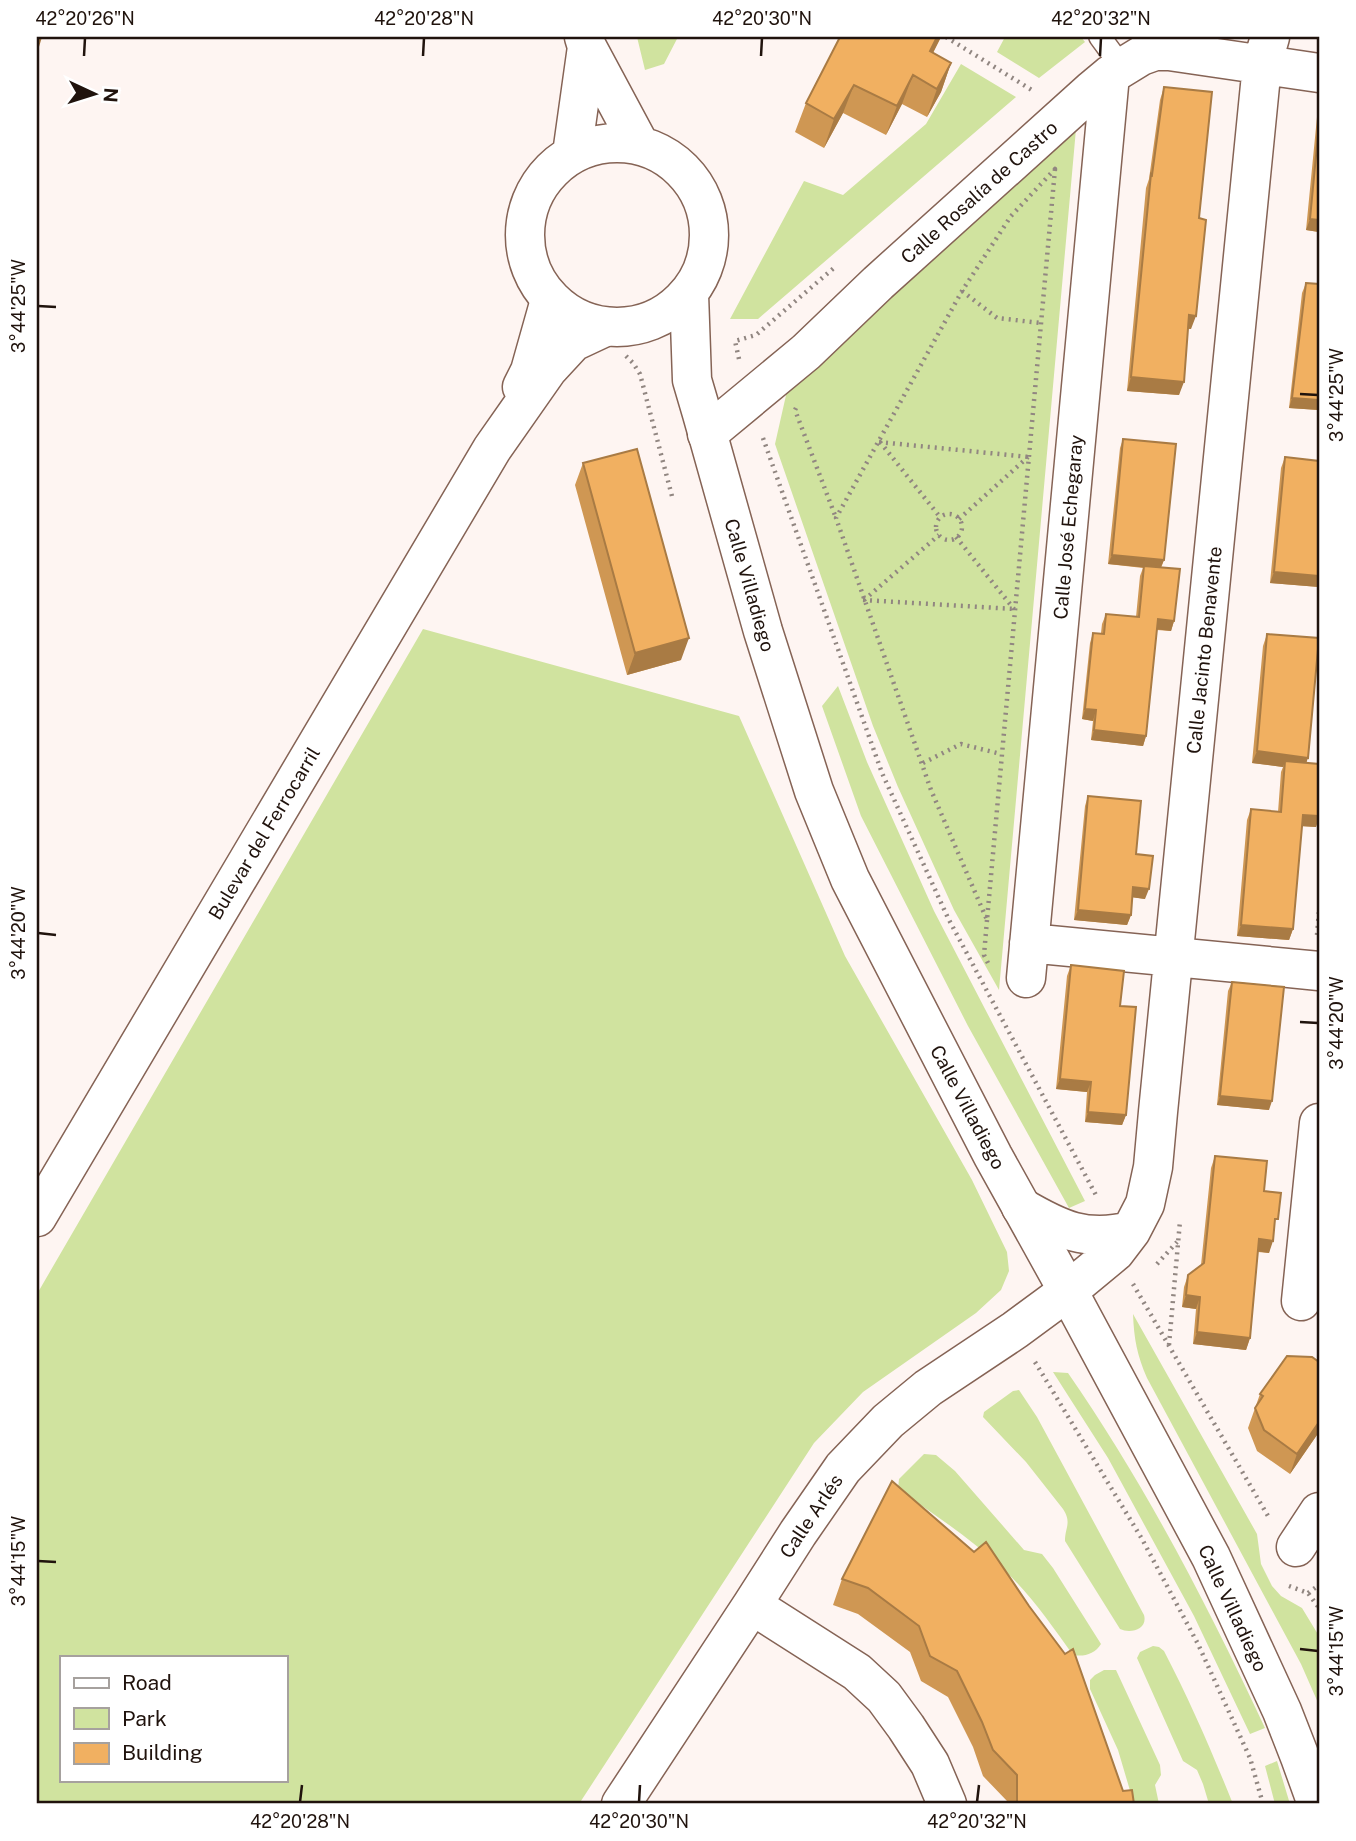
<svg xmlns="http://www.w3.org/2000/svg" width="1356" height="1841" font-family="'Public Sans',sans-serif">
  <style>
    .green { fill: #d0e39f; fill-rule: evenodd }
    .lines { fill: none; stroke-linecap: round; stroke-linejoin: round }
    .service-casing { stroke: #856355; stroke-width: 24 }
    .minor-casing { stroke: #856355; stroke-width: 41 }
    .secondary-casing { stroke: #856355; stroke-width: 41 }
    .trunk-casing { stroke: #856355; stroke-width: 41 }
    .path { stroke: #918681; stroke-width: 4.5; stroke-dasharray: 2 5; stroke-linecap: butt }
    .service { stroke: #fff; stroke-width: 21 }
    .minor { stroke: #fff; stroke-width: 38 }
    .secondary { stroke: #fff; stroke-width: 38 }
    .trunk { stroke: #fff; stroke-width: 38 }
    .wall { fill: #cf9753 }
    .shaded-wall { fill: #a97b44 }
    .building { fill: #f1b061; stroke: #a97b44; stroke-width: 2 }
    .ticks { fill: none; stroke: #20130d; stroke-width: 2.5 }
    .labels { text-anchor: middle; stroke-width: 5; stroke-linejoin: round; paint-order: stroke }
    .street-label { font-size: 19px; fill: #20130d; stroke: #fff }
    .neatline { fill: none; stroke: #20130d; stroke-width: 2.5 }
    .ticks-label { font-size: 18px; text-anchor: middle; fill: #20130d }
  </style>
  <rect width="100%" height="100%" fill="#fef5f2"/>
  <path class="green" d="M637,37H678L664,64L645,70Z
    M1005,37H1081L1085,42L1039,78L997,52Z
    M961,64L1016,97L758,319H730L804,181L843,195L926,124Z
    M1076,129L999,990L954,910L898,787L873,726L775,444L789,382Z
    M423,629L739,716L845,956L972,1180L1007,1252L1009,1271L1001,1290L976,1313L863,1392L814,1443L579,1804H37V1294ZM61,1657H285V1780H61Z
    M838,686L867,762L934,911L1085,1201L1069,1208L968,1026L861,816L822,706Z
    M1133,1314L1257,1534L1261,1564L1272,1586L1281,1596L1302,1608L1319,1636V1705L1301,1664L1147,1378C1137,1355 1134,1339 1133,1314Z
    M1053,1372L1068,1373C1145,1484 1208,1606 1265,1728L1250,1734L1194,1616L1108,1458Z
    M1019,1390L1037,1417L1144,1615C1148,1629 1131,1634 1120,1629L1065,1541C1065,1527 1072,1523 1063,1509L1026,1462L983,1417L984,1412L1013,1391Z
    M924,1454L936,1455L955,1471L1024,1550L1042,1554L1053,1568L1101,1644C1095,1654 1084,1657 1073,1655C1052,1626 1031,1595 1005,1571C973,1540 935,1515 898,1489L899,1479Z
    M1153,1646L1159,1647L1164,1651C1190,1701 1212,1752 1233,1804H1209L1203,1784L1197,1770L1183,1761L1137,1658L1140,1652Z
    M1104,1670H1116L1160,1765L1161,1775L1155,1785L1159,1804H1134L1118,1750L1090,1689V1680L1095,1675Z
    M1277,1761L1290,1804H1275L1265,1766Z"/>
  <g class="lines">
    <g class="service-casing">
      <path id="service" d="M1100,37L1122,67"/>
    </g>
    <g class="minor-casing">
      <path id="minor" d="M707,434L806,352L878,283L1092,90L1110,75L1141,56L1155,51H1169L1319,73
        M1029,943L1319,971
        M1026,978L1110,75
        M1021,1207C1060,1230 1086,1242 1131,1231
        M1301,1301L1319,1123
        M1296,1547L1319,1512
        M752,1605L857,1672L884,1697L906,1727L930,1764L947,1804
        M621,1804L752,1605L798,1533L843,1468L888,1421L928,1388L1015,1330L1068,1291L1115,1252L1131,1231L1145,1204L1153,1167L1158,1112L1262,65L1270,37"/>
    </g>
    <g class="secondary-casing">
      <path id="secondary" d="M522,387L530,371L550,300
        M37,1217L492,449L548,369L573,342L605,327"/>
    </g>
    <g class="trunk-casing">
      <path id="trunk" d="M584,37L587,47L639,144
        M525 235a92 92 0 1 1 184 0a92 92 0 1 1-184 0Z
        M572,154L587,47
        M689,294L692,380L702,414L763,631L814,791L850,879L993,1156L1068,1291L1211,1557L1282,1711L1300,1757L1317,1804"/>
    </g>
    <path class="path" d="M946,37L1035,92
      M1055,169L987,920L931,790L836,518L962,291L1011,216Z
      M962,291L997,318L1041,323
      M626,356L633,363L640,374L673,500
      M739,359L735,341L756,335L835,267
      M796,408L795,410L836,518
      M763,438L882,773L948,918L1097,1197
      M879,442L1029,457
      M880,442L940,517
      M936 527a13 13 0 1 1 26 0a13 13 0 1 1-26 0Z
      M959,519L1028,457
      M956,537L1014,609
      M863,600L1014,609
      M864,600L939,535
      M923,763L961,744L1001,754
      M987,920L984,955L988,963
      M1317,935L1319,911
      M1157,1264L1177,1242
      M1133,1284L1268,1516V1519
      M1169,1345L1180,1221
      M1035,1362L1142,1539L1198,1644L1250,1758L1263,1804
      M1289,1586L1308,1593L1319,1608
      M1308,1593L1319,1585"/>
    <use href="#service" class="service"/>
    <use href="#minor" class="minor"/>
    <use href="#secondary" class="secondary"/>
    <use href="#trunk" class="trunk"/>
  </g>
  <path class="wall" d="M840,37H941L933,53L951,63L941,92L927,117L902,104L886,135L843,113L824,148L795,132L806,103Z
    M1164,87L1199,218L1191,329H1188L1179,395L1127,391L1146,188L1149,179L1160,100Z
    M1319,111V232L1306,230L1317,117Z
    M1306,283L1319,410L1289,408L1302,293Z
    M1123,439L1164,560L1161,568L1174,621L1171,631L1157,630L1146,736L1143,746L1091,740L1093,721L1082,719L1090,643L1093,633H1101L1102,624L1106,614L1136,617L1140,576L1143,568L1108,564L1120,448Z
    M1285,457L1319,461V587L1270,583L1281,468Z
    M583,463L681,660L627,675L575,485Z
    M1267,634L1307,763L1319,764V818L1316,827L1302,826L1293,929L1289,940L1237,936L1247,820L1251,809L1278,812L1281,772L1283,767L1252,763L1263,646Z
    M1088,796L1136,854L1145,899L1132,897L1131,915L1127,925L1074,920L1085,806Z
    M1071,965L1120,1006L1126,1115L1122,1125L1085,1122L1087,1092L1056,1089L1067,976Z
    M1232,982L1269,1110L1217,1105L1228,991Z
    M1215,1156L1264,1191L1274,1228L1269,1253L1258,1252L1250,1338L1246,1350L1193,1344L1196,1309L1182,1307L1184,1287L1188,1275L1201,1265L1211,1168Z
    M1319,1362V1432L1290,1474L1257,1451L1248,1428L1260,1394Z
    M892,1481L1123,1791L1134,1804H1007V1801L983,1776L973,1747L948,1697L921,1681L910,1652L858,1614L833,1605L842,1579Z"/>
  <path class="shaded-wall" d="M937,37H941L919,80L930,51Z
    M951,63L941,92L927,117L937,89Z
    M913,75L902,104L886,135L897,106Z
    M854,85L843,113L824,148L834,119Z
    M1310,219L1319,220V232L1306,230Z
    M1189,315L1196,316L1191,329L1184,328Z
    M1131,377L1184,382L1179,395L1127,391Z
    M1292,398L1319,400V410L1289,408Z
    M1112,555L1164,560L1160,569L1108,564Z
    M1274,572L1319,576V587L1270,583Z
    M1158,619L1174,621L1171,631L1154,629Z
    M689,638L681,660L627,675L635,653Z
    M1085,709L1096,710L1093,721L1082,719Z
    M1094,730L1146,736L1143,746L1091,740Z
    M1257,751L1308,758L1304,769L1285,761L1283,767L1252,763Z
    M1303,815L1319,816L1316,827L1299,826Z
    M1133,887L1149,889L1145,899L1130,897Z
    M1078,910L1131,915L1127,925L1074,920Z
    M1241,925L1293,929L1289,940L1237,936Z
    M1060,1079L1091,1082L1087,1092L1056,1089Z
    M1220,1096L1272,1101L1269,1110L1217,1105Z
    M1088,1112L1126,1115L1122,1125L1085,1122Z
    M1259,1239L1273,1241L1269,1253L1255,1251Z
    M1186,1295L1200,1297L1196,1309L1182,1307Z
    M1197,1332L1250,1338L1246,1350L1193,1344Z
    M1319,1422V1432L1290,1474L1297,1454Z"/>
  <path class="building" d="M37,37H41L37,50Z
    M840,37H937L930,51L951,63L937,89L913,75L897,106L854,85L834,119L806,103Z
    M1164,87L1212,92L1199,218L1206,220L1196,316L1189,315L1184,382L1131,377L1151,174L1152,175Z
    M1319,124V220L1310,219Z
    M1306,283L1319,284V400L1292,398Z
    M1123,439L1176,444L1164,560L1112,555Z
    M637,449L689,638L635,653L583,463Z
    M1285,457L1319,461V576L1274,572Z
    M1144,566L1180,569L1174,621L1158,619L1146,736L1094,730L1096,710L1085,709L1093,633L1104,634L1106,614L1139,617Z
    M1267,634L1319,638L1308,758L1257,751Z
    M1285,761L1319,764V816L1303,815L1293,929L1241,925L1251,809L1281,812Z
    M1088,796L1141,801L1136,854L1153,856L1149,889L1133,887L1131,915L1078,910Z
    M1071,965L1124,971L1120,1006L1136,1007L1126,1115L1088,1112L1091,1082L1060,1079Z
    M1232,982L1284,987L1272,1101L1220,1096Z
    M1215,1156L1267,1161L1264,1191L1281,1193L1278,1219H1275L1273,1241L1259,1239L1250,1338L1197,1332L1200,1297L1186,1295L1188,1275L1204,1263Z
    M1287,1356L1312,1357L1319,1362V1422L1297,1454L1264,1430L1255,1408L1263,1396L1260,1394Z
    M892,1481L974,1552L986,1542L1029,1606L1065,1654L1073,1649L1123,1791L1132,1790L1134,1804H1017V1775L993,1750L982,1722L957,1671L930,1656L919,1626L868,1588L842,1579Z"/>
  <path class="ticks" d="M84,56L85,38M423,56L424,38M761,56L762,38M1100,56L1101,38M38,306L56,307M1300,394L1318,395M38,933L56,935M1300,1022L1318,1023M38,1561L56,1562M1300,1649L1318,1651M300,1802L302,1785M639,1802L640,1785M977,1802L979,1785"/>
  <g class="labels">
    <g class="street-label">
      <text transform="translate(979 192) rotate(-42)" y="7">Calle Rosalía de Castro</text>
      <text transform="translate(1068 527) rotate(-85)" y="7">Calle José Echegaray</text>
      <text transform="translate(750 585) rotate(74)" y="7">Calle Villadiego</text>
      <text transform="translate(1204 650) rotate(-84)" y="7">Calle Jacinto Benavente</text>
      <text transform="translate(264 833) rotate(-59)" y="7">Bulevar del Ferrocarril</text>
      <text transform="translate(968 1107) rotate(62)" y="7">Calle Villadiego</text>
      <text transform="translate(811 1516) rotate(-56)" y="7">Calle Arlés</text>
      <text transform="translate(1233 1608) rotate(65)" y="7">Calle Villadiego</text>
    </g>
  </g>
  <rect width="1356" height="1841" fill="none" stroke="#ffffff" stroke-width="77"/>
  <rect x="60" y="1656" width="228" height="126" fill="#ffffff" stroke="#a6a19e" stroke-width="2"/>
  <rect x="74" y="1678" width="35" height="10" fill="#ffffff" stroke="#a6a19e" stroke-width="2"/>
  <text x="122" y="1690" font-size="21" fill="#20130d">Road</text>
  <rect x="74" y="1708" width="35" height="21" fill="#d0e39f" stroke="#a6a19e" stroke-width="2"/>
  <text x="122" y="1726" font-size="21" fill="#20130d">Park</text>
  <rect x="74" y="1743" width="35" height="21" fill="#f1b061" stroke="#a6a19e" stroke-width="2"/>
  <text x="122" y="1760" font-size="21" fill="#20130d">Building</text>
  <g transform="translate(94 94) rotate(94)" stroke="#ffffff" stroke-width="5" paint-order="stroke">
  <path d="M0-5L12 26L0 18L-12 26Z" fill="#20130d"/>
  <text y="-10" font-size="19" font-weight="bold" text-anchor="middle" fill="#20130d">N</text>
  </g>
  <rect x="38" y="38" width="1280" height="1764" class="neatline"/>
  <g class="ticks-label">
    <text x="85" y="25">42°20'26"N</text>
    <text x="424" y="25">42°20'28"N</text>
    <text x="762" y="25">42°20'30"N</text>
    <text x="1101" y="25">42°20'32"N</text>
    <text transform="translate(19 306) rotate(-90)" y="6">3°44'25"W</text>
    <text transform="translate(1337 395) rotate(-90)" y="6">3°44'25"W</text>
    <text transform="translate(19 933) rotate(-90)" y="6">3°44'20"W</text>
    <text transform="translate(1337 1023) rotate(-90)" y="6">3°44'20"W</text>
    <text transform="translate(19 1561) rotate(-90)" y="6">3°44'15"W</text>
    <text transform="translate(1337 1651) rotate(-90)" y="6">3°44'15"W</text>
    <text x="300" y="1828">42°20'28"N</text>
    <text x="639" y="1828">42°20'30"N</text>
    <text x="977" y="1828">42°20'32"N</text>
  </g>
</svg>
